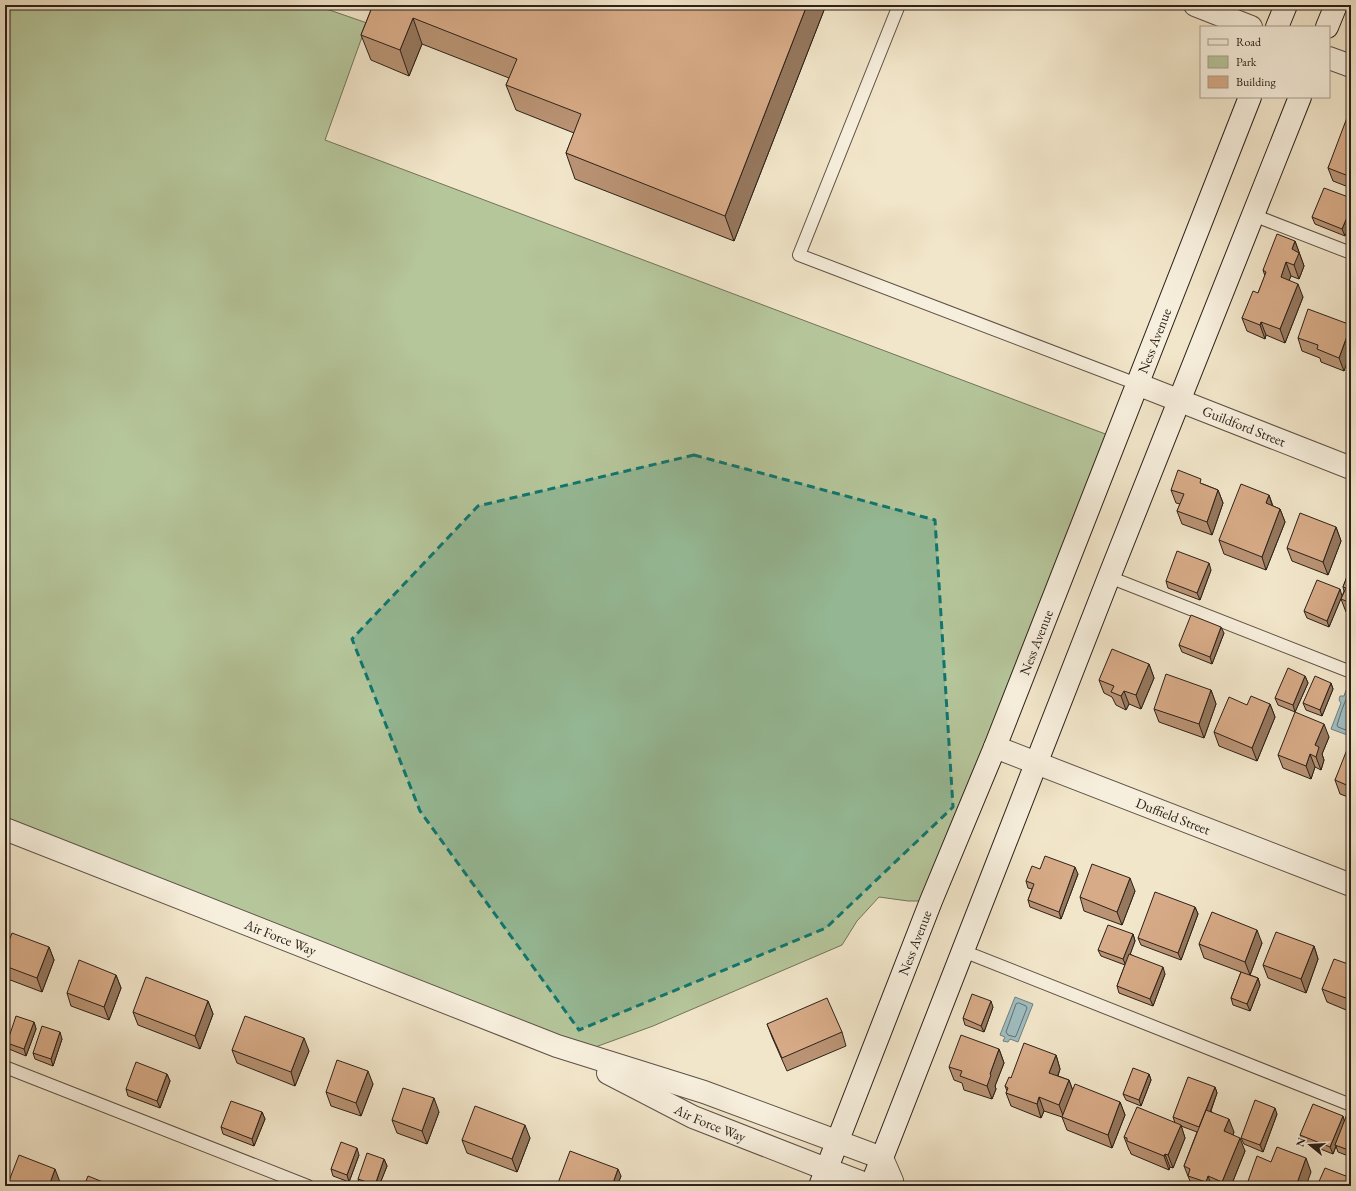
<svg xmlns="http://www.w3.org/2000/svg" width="1356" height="1191" font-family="'EB Garamond',serif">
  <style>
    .green { fill: #b6c69b; stroke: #71745a }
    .water { fill: #9fbdc0; stroke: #717f7e }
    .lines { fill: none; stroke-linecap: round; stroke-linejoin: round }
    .shore { stroke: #666f6d; stroke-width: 1 }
    .service-casing { stroke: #5e5246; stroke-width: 14 }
    .minor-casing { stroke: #5e5246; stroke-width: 24 }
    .secondary-casing { stroke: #2c211a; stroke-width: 24 }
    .service { stroke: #f7efdd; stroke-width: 12 }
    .minor { stroke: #f7efdd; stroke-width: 22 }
    .secondary { stroke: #f7efdd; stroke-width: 22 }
    .wall { fill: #b99374; stroke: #2c211a }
    .shaded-wall { fill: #96785e; stroke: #2c211a }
    .building { fill: #d7ab87; stroke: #2c211a }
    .marked { fill: #0f766e; fill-opacity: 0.2; stroke: #0f766e; stroke-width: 3; stroke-dasharray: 8 5; stroke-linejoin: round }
    .labels { text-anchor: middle; stroke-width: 3.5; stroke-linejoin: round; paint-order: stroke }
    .street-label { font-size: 14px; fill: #2c211a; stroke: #f7efdd }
  </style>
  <rect width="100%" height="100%" fill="#f2e6ca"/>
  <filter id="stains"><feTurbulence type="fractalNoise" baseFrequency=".005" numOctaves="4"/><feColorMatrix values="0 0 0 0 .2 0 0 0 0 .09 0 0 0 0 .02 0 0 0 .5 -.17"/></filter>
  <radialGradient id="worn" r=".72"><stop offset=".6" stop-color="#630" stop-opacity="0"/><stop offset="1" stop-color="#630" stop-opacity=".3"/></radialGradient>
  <path class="green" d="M5,5H315L367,23L325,140L1116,438L931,901H908L879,897L857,921L842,945L653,1026L579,1053L5,829Z"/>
  <path class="water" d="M1346,690L1351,692L1350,736L1331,729L1341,703L1339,700L1340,696H1344Z
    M1015,997L1033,1004L1018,1042L1010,1039L1008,1042L1003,1041L1005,1037L1000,1035Z"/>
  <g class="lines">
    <path class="shore" d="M1351,695L1348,696C1343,704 1340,716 1337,725L1338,727L1351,732
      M1019,1003L1026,1006L1027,1008L1016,1036L1015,1037L1008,1035L1006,1032L1016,1004Z"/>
    <g class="service-casing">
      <path id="service" d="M899,5L799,255L1137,384
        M1253,215L1351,253
        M1109,577L1351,672
        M963,951L1351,1105
        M5,1067L308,1186"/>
    </g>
    <g class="minor-casing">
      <g id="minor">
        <path d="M1195,5L1251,27"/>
        <path d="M1329,58L1351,66"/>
        <path id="s1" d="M1137,384L1351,468"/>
        <path id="s2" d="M995,747L1351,885"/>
        <path id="s3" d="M5,829L557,1046L704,1092L882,1158L892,1181"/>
        <path id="s4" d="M608,1073L693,1117L826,1169L871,1186L890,1181"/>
      </g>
    </g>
    <g class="secondary-casing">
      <g id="secondary">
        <path d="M1277,27L1286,5"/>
        <path d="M1327,27L1336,5"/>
        <path id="s5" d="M820,1186L931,901L995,747L1250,97"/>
        <path d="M871,1186L1109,577L1300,97"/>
      </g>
    </g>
    <use href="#service" class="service"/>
    <use href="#minor" class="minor"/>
    <use href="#secondary" class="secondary"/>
  </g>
  <path class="wall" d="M373,5H826L734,241L575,179L566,153L574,133L516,110L506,85L509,78L422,44L409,76L371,60L361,35Z
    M1351,116V188L1333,181L1328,168Z
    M1351,198L1345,236L1315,224L1312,217Z
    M1295,241L1304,266L1299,279L1291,276L1289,280L1303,297L1285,343L1266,335L1265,339L1247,331L1242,318L1258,293L1265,276L1263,270Z
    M1351,325L1344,371L1321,362L1320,358L1302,351L1298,338Z
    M1203,484L1218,490L1223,503L1212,535L1182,524L1177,511L1180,504L1176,503L1171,490Z
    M1269,495L1273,506L1280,509L1285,522L1266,570L1224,554L1219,540Z
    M1336,527L1341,541L1328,575L1292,561L1287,548Z
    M1351,566V614L1346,612L1341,599L1344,591L1343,587Z
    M1211,570L1200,600L1168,588L1166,581Z
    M1342,596L1329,627L1307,618L1304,611Z
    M1224,633L1212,664L1182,652L1179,645Z
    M1149,664L1154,678L1141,709L1129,704L1126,710L1116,705L1112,697L1104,693L1099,680Z
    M1305,676L1308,683L1295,712L1278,705L1275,698Z
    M1331,683L1333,689L1322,716L1306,710L1303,703Z
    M1211,690L1216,704L1204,738L1159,722L1154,709Z
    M1270,704L1275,717L1257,761L1219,746L1214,732L1247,705Z
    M1329,737L1322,754L1324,760L1321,770L1315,767L1311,779L1283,768L1278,755Z
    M1351,749V798L1340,794L1335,780Z
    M1040,869L1078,874L1061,919L1030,907L1028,900L1032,889L1028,888L1026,881Z
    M1135,891L1122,925L1084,911L1080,897Z
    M1195,907L1198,914L1181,960L1141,945L1138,938Z
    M1133,934L1135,941L1130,954L1165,974L1153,1006L1119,993L1117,986L1125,965L1101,956L1098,950Z
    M1262,943L1250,975L1258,978L1260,985L1250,1011L1233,1005L1231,998L1241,972L1204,958L1199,944Z
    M1314,946L1318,959L1306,993L1268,978L1263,965Z
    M49,947L54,960L42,992L5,978V951Z
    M1351,965V1012L1327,1002L1322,989Z
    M116,975L121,988L109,1020L71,1006L67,993Z
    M208,1001L213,1014L200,1049L138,1025L133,1012Z
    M993,1007L984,1032L965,1025L963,1018Z
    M34,1022L36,1029L26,1056L9,1049L7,1043Z
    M767,1024L842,1032L846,1046L787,1071L772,1037Z
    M62,1039L53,1066L35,1059L33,1053Z
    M999,1049L1004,1063L995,1086L996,1089L992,1099L964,1090L962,1083L954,1080L949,1067Z
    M232,1050L309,1051L295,1086L237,1063Z
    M1056,1055L1060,1069L1058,1076L1069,1080L1073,1091L1120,1102L1125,1115L1112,1148L1067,1130L1062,1117L1044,1111L1041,1118L1011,1106L1006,1093L1007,1091L1005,1086L1011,1078Z
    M167,1074L170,1081L160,1108L128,1096L126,1089Z
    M1149,1074L1151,1080L1141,1106L1126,1100L1123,1094Z
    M373,1084L361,1116L331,1106L326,1092Z
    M1215,1087L1217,1093L1211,1111L1234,1132L1233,1135L1245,1151L1231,1186H1192L1184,1166L1197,1132L1181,1126L1185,1138L1173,1168L1170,1167L1169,1170L1131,1154L1130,1151L1129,1150L1124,1137L1175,1123L1173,1117Z
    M262,1112L265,1119L254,1146L223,1134L221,1127Z
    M439,1112L427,1144L397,1133L392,1120Z
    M1277,1114L1263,1152L1244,1144L1241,1138Z
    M1351,1116V1157L1338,1152L1336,1146L1333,1154L1303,1142L1300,1135L1344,1121Z
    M530,1138L517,1172L467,1153L462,1140Z
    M359,1155L349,1182L333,1176L331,1169Z
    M384,1159L387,1166L379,1186H360L358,1179Z
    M621,1176L617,1186H559L558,1183Z"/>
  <path class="shaded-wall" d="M807,5H826L734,241L725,216Z
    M413,18L422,44L409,76L400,50Z
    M1351,208V221L1345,236L1342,229Z
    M1295,241L1304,266L1299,279L1294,265L1292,249Z
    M1286,262L1291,276L1285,290L1281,277Z
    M1298,284L1303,297L1285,343L1280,329Z
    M1261,322L1266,335L1265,339L1260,325Z
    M1351,326V352L1344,371L1339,358Z
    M1218,490L1223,503L1212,535L1207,522Z
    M1269,495L1273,508L1266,503Z
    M1280,509L1285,522L1266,570L1262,557Z
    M1336,527L1341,541L1328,575L1323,562Z
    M1209,563L1211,570L1200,600L1197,593Z
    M1340,589L1342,596L1329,627L1327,621Z
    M1221,627L1224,633L1212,664L1210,657Z
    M1149,664L1154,678L1141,709L1136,695Z
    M1305,676L1308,683L1295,712L1293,705Z
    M1331,683L1333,689L1322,716L1320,710Z
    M1211,690L1216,704L1204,738L1199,724Z
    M1124,691L1129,704L1126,710L1121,696Z
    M1270,704L1275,717L1257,761L1252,748Z
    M1324,724L1329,737L1322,754L1324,760L1321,770L1316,757L1315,745Z
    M1310,754L1315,767L1311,779L1306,766Z
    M1075,867L1078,874L1061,919L1059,912Z
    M1130,878L1135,891L1122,925L1117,912Z
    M1195,907L1198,914L1181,960L1178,953Z
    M1257,930L1262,943L1250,975L1245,962Z
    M1133,934L1135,941L1126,966L1123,959Z
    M1314,946L1318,959L1306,993L1301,979Z
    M49,947L54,960L42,992L37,978Z
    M1163,967L1165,974L1153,1006L1150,999Z
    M116,975L121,988L109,1020L104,1007Z
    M1258,978L1260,985L1250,1011L1247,1004Z
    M208,1001L213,1014L200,1049L195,1036Z
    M991,1001L993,1007L984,1032L981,1026Z
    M34,1022L36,1029L26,1056L24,1049Z
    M60,1032L62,1039L53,1066L51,1059Z
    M304,1038L309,1051L295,1086L291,1072Z
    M999,1049L1004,1063L995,1086L996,1089L992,1099L987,1086L990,1074Z
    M1056,1055L1060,1069L1054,1086L1049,1073Z
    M368,1071L373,1084L361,1116L356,1103Z
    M167,1074L170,1081L160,1108L157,1101Z
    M1149,1074L1151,1080L1141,1106L1139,1100Z
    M1069,1080L1074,1094L1064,1118L1059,1105Z
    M1215,1087L1217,1093L1202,1134L1200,1127Z
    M1039,1097L1044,1111L1041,1118L1037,1104Z
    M434,1098L439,1112L427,1144L422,1131Z
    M1120,1102L1125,1115L1112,1148L1108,1135Z
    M1275,1108L1277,1114L1263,1152L1260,1145Z
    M262,1112L265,1119L254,1146L252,1139Z
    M1343,1116L1345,1123L1335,1145L1336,1146L1333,1154L1330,1147Z
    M1229,1119L1234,1132L1229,1145L1224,1131Z
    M525,1125L530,1138L517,1172L512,1159Z
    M1181,1125L1185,1138L1173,1168L1168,1155Z
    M1240,1138L1245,1151L1231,1186H1224L1222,1182Z
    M357,1148L359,1155L349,1182L347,1175Z
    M1165,1154L1170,1167L1169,1170L1164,1156Z
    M1306,1158L1311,1172L1306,1186H1296Z
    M384,1159L387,1166L379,1186H375Z
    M55,1169L60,1182L59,1186H49Z
    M618,1169L621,1176L617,1186H612Z
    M1208,1176L1212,1186H1207L1206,1182Z"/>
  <path class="building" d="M373,5H807L725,216L566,153L581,114L506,85L517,59L413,18L400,50L361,35Z
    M1348,115L1351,116V177L1328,168Z
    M1324,188L1351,198V208L1342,229L1312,217Z
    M1277,234L1295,241L1292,249L1299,253L1294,265L1286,262L1281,277L1298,284L1280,329L1261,322L1260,325L1242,318L1253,291L1258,293L1266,272L1263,270Z
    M1308,309L1351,325L1339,358L1317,349L1318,345L1298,338Z
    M1178,470L1201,479L1200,483L1218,490L1207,522L1177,511L1184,494L1171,490Z
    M1241,484L1269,495L1266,503L1280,509L1262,557L1219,540Z
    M1300,513L1336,527L1323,562L1287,548Z
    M1177,551L1209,563L1197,593L1166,581Z
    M1351,566V603L1341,599L1346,588L1343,587Z
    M1317,580L1340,589L1327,621L1304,611Z
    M1191,615L1221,627L1210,657L1179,645Z
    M1112,649L1149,664L1136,695L1124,691L1121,696L1111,692L1114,686L1099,680Z
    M1288,668L1305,676L1293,705L1275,698Z
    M1166,674L1211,690L1199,724L1154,709Z
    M1315,676L1331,683L1320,710L1303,703Z
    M1251,696L1270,704L1252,748L1214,732L1229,697L1247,705Z
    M1295,712L1324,724L1315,745L1319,747L1316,757L1310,754L1306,766L1278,755Z
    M1348,747L1351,749V787L1335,780Z
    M1045,856L1075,867L1059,912L1028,900L1034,884L1026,881L1032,866L1040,869Z
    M1092,864L1130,878L1117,912L1080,897Z
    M1155,892L1195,907L1178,953L1138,938Z
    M1212,912L1257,930L1245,962L1199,944Z
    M1108,925L1133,934L1123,959L1098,950Z
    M1276,932L1314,946L1301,979L1263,965Z
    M12,933L49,947L37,978L5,966V951Z
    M1129,954L1163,967L1150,999L1117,986Z
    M1334,959L1351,965V1000L1322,989Z
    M79,960L116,975L104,1007L67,993Z
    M1241,972L1258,978L1247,1004L1231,998Z
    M146,977L208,1001L195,1036L133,1012Z
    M972,994L991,1001L981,1026L963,1018Z
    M827,998L842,1032L782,1058L767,1024Z
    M16,1016L34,1022L24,1049L7,1043Z
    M245,1016L304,1038L291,1072L232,1050Z
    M42,1026L60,1032L51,1059L33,1053Z
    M961,1035L999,1049L990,1074L991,1075L987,1086L960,1076L962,1071L949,1067Z
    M1024,1043L1056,1055L1049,1073L1069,1080L1059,1105L1039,1097L1037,1104L1006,1093L1008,1088L1005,1086L1009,1077L1011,1078Z
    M337,1060L368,1071L356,1103L326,1092Z
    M136,1062L167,1074L157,1101L126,1089Z
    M1133,1068L1149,1074L1139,1100L1123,1094Z
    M1188,1077L1215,1087L1199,1127L1173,1117Z
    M1075,1084L1120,1102L1108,1135L1062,1117Z
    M403,1088L434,1098L422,1131L392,1120Z
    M1255,1100L1275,1108L1260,1145L1241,1138Z
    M231,1101L262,1112L252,1139L221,1127Z
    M1313,1104L1343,1116L1330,1147L1300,1135Z
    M475,1106L525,1125L512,1159L462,1140Z
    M1137,1107L1181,1125L1168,1155L1165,1154L1164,1156L1127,1141V1138L1124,1137Z
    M1206,1110L1229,1119L1224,1131L1240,1138L1222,1182L1208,1176L1206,1182L1188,1176L1190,1169L1184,1166Z
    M1347,1114L1351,1116V1151L1335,1145Z
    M341,1142L357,1148L347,1175L331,1169Z
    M1277,1147L1306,1158L1296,1186H1252L1247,1184L1257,1156L1271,1162Z
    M570,1151L618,1169L612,1186H567L558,1183Z
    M367,1153L384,1159L375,1185L358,1179Z
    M19,1155L55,1169L49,1186H7Z
    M1325,1168L1351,1178V1186H1317Z
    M88,1176L113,1186H84Z"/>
  <path class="marked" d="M694,455L935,520L953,807L826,928L579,1030L420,811L352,639L478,506Z"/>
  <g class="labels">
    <g class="street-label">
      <text dy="5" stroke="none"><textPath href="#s5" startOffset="909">Ness Avenue</textPath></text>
      <text dy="5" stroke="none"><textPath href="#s1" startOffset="115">Guildford Street</textPath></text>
      <text dy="5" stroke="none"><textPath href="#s5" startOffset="585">Ness Avenue</textPath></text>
      <text dy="5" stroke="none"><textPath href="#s2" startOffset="191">Duffield Street</textPath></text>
      <text dy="5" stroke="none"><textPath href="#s3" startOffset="296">Air Force Way</textPath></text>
      <text dy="5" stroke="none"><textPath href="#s5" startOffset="261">Ness Avenue</textPath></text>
      <text dy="5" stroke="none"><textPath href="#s4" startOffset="114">Air Force Way</textPath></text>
    </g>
  </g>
  <rect width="1356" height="1191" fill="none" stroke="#f2e6ca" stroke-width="20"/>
  <rect x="6" y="6" width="1344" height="1179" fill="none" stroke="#2c211a" stroke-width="2"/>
  <rect x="10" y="10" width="1336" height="1171" fill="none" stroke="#2c211a"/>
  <rect x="1200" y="26" width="130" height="72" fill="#f7efdd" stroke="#a69d8f"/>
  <rect x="1208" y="39" width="20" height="6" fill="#f7efdd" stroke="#a69d8f"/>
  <text x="1236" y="46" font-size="12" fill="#2c211a">Road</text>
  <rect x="1208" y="56" width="20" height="12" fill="#b6c69b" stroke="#a69d8f"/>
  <text x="1236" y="66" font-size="12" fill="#2c211a">Park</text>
  <rect x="1208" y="76" width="20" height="12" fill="#d7ab87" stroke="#a69d8f"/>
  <text x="1236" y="86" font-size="12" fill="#2c211a">Building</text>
  <g transform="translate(1310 1145) rotate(288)" stroke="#f7efdd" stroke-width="3" paint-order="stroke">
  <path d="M0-3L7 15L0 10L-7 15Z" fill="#2c211a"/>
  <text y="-6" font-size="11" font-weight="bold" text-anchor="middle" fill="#2c211a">N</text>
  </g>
  <rect width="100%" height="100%" filter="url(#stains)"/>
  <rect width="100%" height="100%" fill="url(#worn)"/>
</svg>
